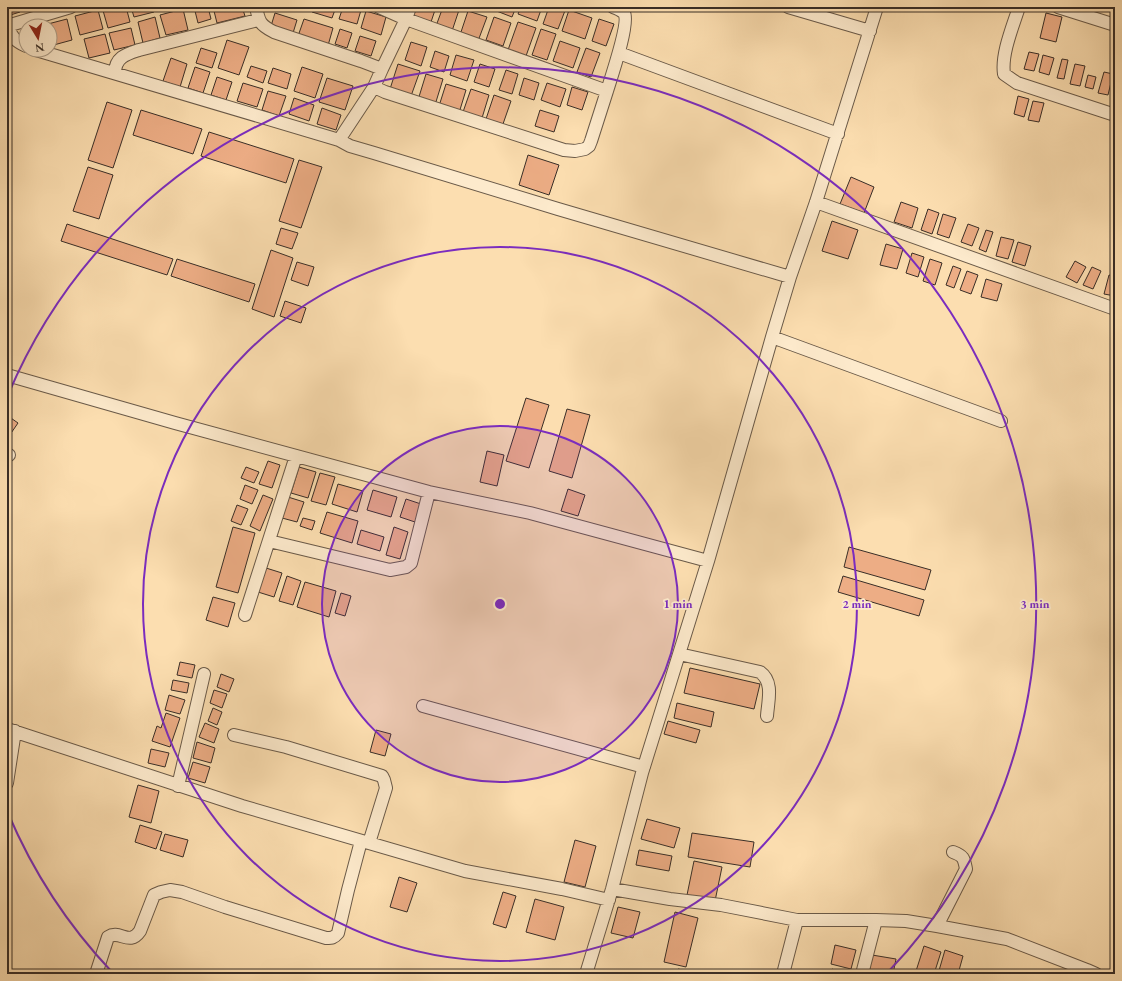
<svg xmlns="http://www.w3.org/2000/svg" width="1122" height="981" font-family="'EB Garamond',serif">
  <style>
    .building { fill: #edad85; stroke: #392e27 }
    .lines { fill: none; stroke-linecap: round; stroke-linejoin: round }
    .street-casing { stroke: #6a5a49; stroke-width: 14 }
    .street { stroke: #fdeacc; stroke-width: 12 }
    .ring { fill: none; stroke: #7b2cbf; stroke-width: 2 }
    .centre { fill: #7b2cbf; stroke: #fdeacc; stroke-width: 2 }
    .ring-label { font-size: 12px; text-anchor: middle; font-weight: bold; fill: #7b2cbf; stroke: #fdeacc; stroke-width: 3.5; stroke-linejoin: round; paint-order: stroke }
  </style>
  <rect width="100%" height="100%" fill="#fcdeb0"/>
  <filter id="stains"><feTurbulence type="fractalNoise" baseFrequency=".005" numOctaves="4"/><feColorMatrix values="0 0 0 0 .2 0 0 0 0 .09 0 0 0 0 .02 0 0 0 .5 -.17"/></filter>
  <radialGradient id="worn" r=".72"><stop offset=".6" stop-color="#630" stop-opacity="0"/><stop offset="1" stop-color="#630" stop-opacity=".3"/></radialGradient>
  <path class="building" d="M7,7H19L20,12L7,16Z
    M26,7H41L27,11Z
    M102,7H126L130,22L108,28Z
    M131,7H153L154,12L134,17Z
    M194,7H208L211,19L198,23Z
    M213,7H242L245,16L217,23Z
    M313,7H336L332,18L312,12Z
    M343,7H354L361,10L357,24L339,19Z
    M413,7H436L431,22L411,15Z
    M443,7H460L452,31L436,26Z
    M495,7H516L512,17L494,10Z
    M521,7H542L537,21L518,14Z
    M549,7H563L566,8L558,29L543,24Z
    M183,9L188,30L166,35L160,15Z
    M98,10L103,29L80,35L75,16Z
    M569,10L592,18L585,39L562,31Z
    M366,11L386,17L381,35L361,28Z
    M468,11L487,17L478,41L460,35Z
    M275,13L297,20L293,33L271,26Z
    M1046,13L1062,17L1056,42L1040,38Z
    M155,17L160,38L143,43L138,22Z
    M494,17L511,23L503,46L486,40Z
    M67,19L72,40L50,46V26H44V25Z
    M304,19L333,28L327,49L297,39Z
    M599,19L614,24L606,46L592,41Z
    M518,22L536,28L526,56L508,50Z
    M131,28L135,45L114,50L109,33Z
    M340,29L352,33L347,48L335,44Z
    M541,29L556,34L547,60L532,55Z
    M105,34L110,53L89,58L84,39Z
    M360,36L376,41L371,56L355,51Z
    M227,40L249,47L239,75L218,68Z
    M560,41L580,48L573,68L553,61Z
    M411,42L427,47L421,66L405,60Z
    M201,48L217,53L212,68L196,63Z
    M586,48L600,53L591,77L577,72Z
    M435,51L449,56L444,72L430,67Z
    M1029,52L1039,54L1034,71L1024,69Z
    M456,55L474,60L467,81L450,75Z
    M1043,55L1054,58L1049,75L1039,72Z
    M171,58L187,64L180,87L163,81Z
    M1062,59L1068,60L1064,79L1057,78Z
    M398,64L420,71L411,96L390,89Z
    M480,64L495,69L489,87L474,82Z
    M1075,64L1085,66L1080,86L1070,84Z
    M251,66L267,71L263,83L247,77Z
    M195,67L210,72L203,93L188,88Z
    M302,67L323,74L315,98L294,91Z
    M273,68L291,74L287,89L268,83Z
    M506,70L518,74L512,94L499,90Z
    M1104,72L1113,74L1108,95L1098,93Z
    M426,74L443,79L435,105L418,100Z
    M1088,75L1096,77L1093,89L1085,87Z
    M217,77L232,82L226,100L211,95Z
    M327,78L353,86L345,110L319,102Z
    M524,78L539,83L534,100L519,95Z
    M243,83L263,89L257,107L237,101Z
    M547,83L566,89L560,107L541,100Z
    M446,84L466,90L459,113L439,106Z
    M572,87L588,92L582,110L567,105Z
    M471,89L489,95L482,118L463,112Z
    M268,91L286,96L279,116L262,110Z
    M494,95L511,101L503,124L486,119Z
    M1018,96L1029,99L1024,117L1014,114Z
    M294,98L314,105L309,121L289,114Z
    M1033,101L1044,103L1039,122L1028,120Z
    M107,102L132,110L113,168L88,160Z
    M322,108L341,115L336,130L317,124Z
    M141,110L202,129L193,154L133,135Z
    M540,110L559,116L554,132L535,126Z
    M209,132L294,159L286,183L201,156Z
    M528,155L559,165L549,195L519,185Z
    M299,160L322,167L301,228L279,221Z
    M88,167L113,175L99,219L73,211Z
    M851,177L874,187L864,213L840,204Z
    M901,202L918,208L912,228L894,222Z
    M928,209L939,213L932,234L921,230Z
    M943,214L956,218L949,238L937,234Z
    M832,221L858,230L848,259L822,251Z
    M67,224L173,259L167,275L61,241Z
    M968,224L979,228L972,246L961,242Z
    M281,228L298,233L292,249L276,244Z
    M986,230L993,232L986,252L979,249Z
    M1001,237L1014,240L1008,259L996,256Z
    M1018,242L1031,246L1025,266L1012,262Z
    M886,244L903,249L897,269L880,265Z
    M271,250L293,258L274,317L252,309Z
    M912,253L924,257L918,277L906,273Z
    M177,259L255,284L249,302L171,276Z
    M930,259L942,263L935,285L923,281Z
    M1075,261L1086,267L1077,283L1066,277Z
    M297,262L314,267L308,286L291,280Z
    M953,266L961,269L954,288L946,285Z
    M1092,267L1101,271L1093,289L1083,285Z
    M967,271L978,275L971,294L960,290Z
    M1109,275L1115,276V296L1104,294Z
    M986,279L1002,284L997,301L981,297Z
    M285,301L306,308L301,323L280,316Z
    M526,398L549,405L529,468L506,461Z
    M567,409L590,415L572,478L549,471Z
    M8,416L18,423L7,439V417Z
    M487,451L504,455L497,486L480,482Z
    M268,461L280,465L272,488L259,484Z
    M246,467L259,472L254,483L241,478Z
    M299,467L316,472L308,498L291,493Z
    M320,473L335,477L326,505L311,501Z
    M338,484L363,491L357,512L332,504Z
    M245,485L258,490L252,504L240,499Z
    M568,489L585,495L578,516L561,511Z
    M373,490L397,497L391,517L367,510Z
    M263,495L273,499L260,531L250,526Z
    M288,497L304,502L297,522L282,518Z
    M406,499L421,504L415,522L400,517Z
    M237,505L248,509L241,525L231,521Z
    M327,512L358,521L352,543L320,533Z
    M303,518L315,521L312,530L300,526Z
    M233,527L255,533L238,593L216,587Z
    M394,527L408,532L400,559L386,555Z
    M361,530L384,537L380,551L357,544Z
    M849,547L931,570L925,590L844,567Z
    M266,568L282,573L274,597L258,592Z
    M287,576L301,581L293,605L279,601Z
    M843,576L924,600L919,616L838,592Z
    M305,582L336,591L329,617L297,607Z
    M341,593L351,596L345,616L335,613Z
    M213,597L235,603L228,627L206,620Z
    M180,662L195,665L192,678L177,675Z
    M690,668L760,684L754,709L684,693Z
    M221,674L234,679L229,692L217,687Z
    M173,680L189,683L187,693L171,690Z
    M214,690L227,694L222,708L210,703Z
    M169,695L185,700L180,714L165,710Z
    M677,703L714,712L711,727L674,718Z
    M213,708L222,712L217,725L208,721Z
    M166,713L180,718L170,747L152,741L157,726L161,728Z
    M668,721L700,730L696,743L664,734Z
    M205,723L219,729L214,743L199,737Z
    M376,730L391,734L385,756L370,752Z
    M197,742L215,748L211,763L193,758Z
    M151,749L169,753L165,767L148,763Z
    M193,762L210,767L205,783L188,778Z
    M138,785L159,791L151,823L129,817Z
    M647,819L680,828L674,848L641,839Z
    M140,825L162,832L156,849L135,842Z
    M692,833L754,842L750,867L688,857Z
    M165,834L188,840L183,857L160,850Z
    M575,840L596,846L585,887L564,882Z
    M639,850L672,856L669,871L636,865Z
    M694,861L722,867L715,901L687,895Z
    M399,877L417,883L407,912L390,907Z
    M503,892L516,896L506,928L493,924Z
    M535,899L564,907L555,940L526,932Z
    M618,907L640,912L633,938L611,933Z
    M675,912L698,918L686,967L664,962Z
    M835,945L856,950L851,969L831,964Z
    M924,946L941,952L934,974H927L916,971Z
    M945,950L963,956L958,974H938Z
    M872,955L896,959L893,974L869,973Z
    M678,969L702,974H677Z
    M832,969L847,974H830Z"/>
  <g class="lines">
    <g class="street-casing">
      <path id="street" d="M256,7C259,22 260,25 274,32L361,61L382,69
        M379,7L406,19L382,69L374,87L339,140L350,146L374,153L558,209L790,277
        M410,7L406,19L607,91C611,78 630,22 624,13C621,10 616,8 613,7
        M788,7L870,31
        M1019,7C1013,26 1001,54 1004,74L1017,83L1115,115
        M1058,7L1115,25
        M26,46C15,41 12,37 7,26L71,7
        M36,50L339,140
        M619,53L838,134
        M115,73C115,57 127,54 139,50L258,20
        M374,87L385,92L564,150L575,151L585,149L589,146L591,141L607,91
        M816,202L1115,309
        M772,337L1001,421
        M7,375L175,423L429,492L530,513L708,561
        M7,455H9
        M269,541L390,570L406,567L411,563L429,492
        M245,615L296,456
        M679,654L760,672C774,682 768,701 767,716
        M423,706L644,767
        M7,729L242,806L465,871L562,889L609,900
        M234,735L286,747L382,776L384,780L386,788L369,843
        M7,783L15,731
        M178,786L204,674
        M612,889L670,899L721,905L797,920H876L906,921L937,926L1007,939L1087,970L1096,974
        M937,926L966,869C964,859 964,856 953,852
        M96,974L108,937C120,929 129,947 140,931L154,895L161,892L170,890L182,892L225,907L326,938C332,938 334,938 338,933L348,890L361,841
        M586,974L612,889L642,773L708,561L772,337L790,277L816,202L877,7
        M783,974L797,920
        M862,974L876,920"/>
    </g>
    <use href="#street" class="street"/>
  </g>
  <circle cx="500" cy="604" r="178" fill="#7b2cbf" fill-opacity=".12"/>
  <g class="ring">
    <circle cx="500" cy="604" r="178"/>
    <circle cx="500" cy="604" r="357"/>
    <path d="M112 972A535 535 0 0 1 8 813M8 395A535 535 0 1 1 888 972"/>
  </g>
  <circle cx="500" cy="604" r="6" class="centre"/>
  <g class="ring-label">
    <text x="678" y="608">1 min</text>
    <text x="857" y="608">2 min</text>
    <text x="1035" y="608">3 min</text>
  </g>
  <rect width="1122" height="981" fill="none" stroke="#fcdeb0" stroke-width="24"/>
  <rect x="8" y="8" width="1106" height="965" fill="none" stroke="#392e27" stroke-width="2"/>
  <rect x="12" y="12" width="1098" height="957" fill="none" stroke="#392e27"/>
  <g transform="translate(38 38) rotate(170)"><circle r="19" fill="#fdeacc" stroke="#af9f8a"/>
  <path d="M0-3L7 15L0 10L-7 15Z" fill="#8f2418"/>
  <text y="-6" font-size="11" font-weight="bold" text-anchor="middle" fill="#392e27">N</text>
  </g>
  <rect width="100%" height="100%" filter="url(#stains)"/>
  <rect width="100%" height="100%" fill="url(#worn)"/>
</svg>
